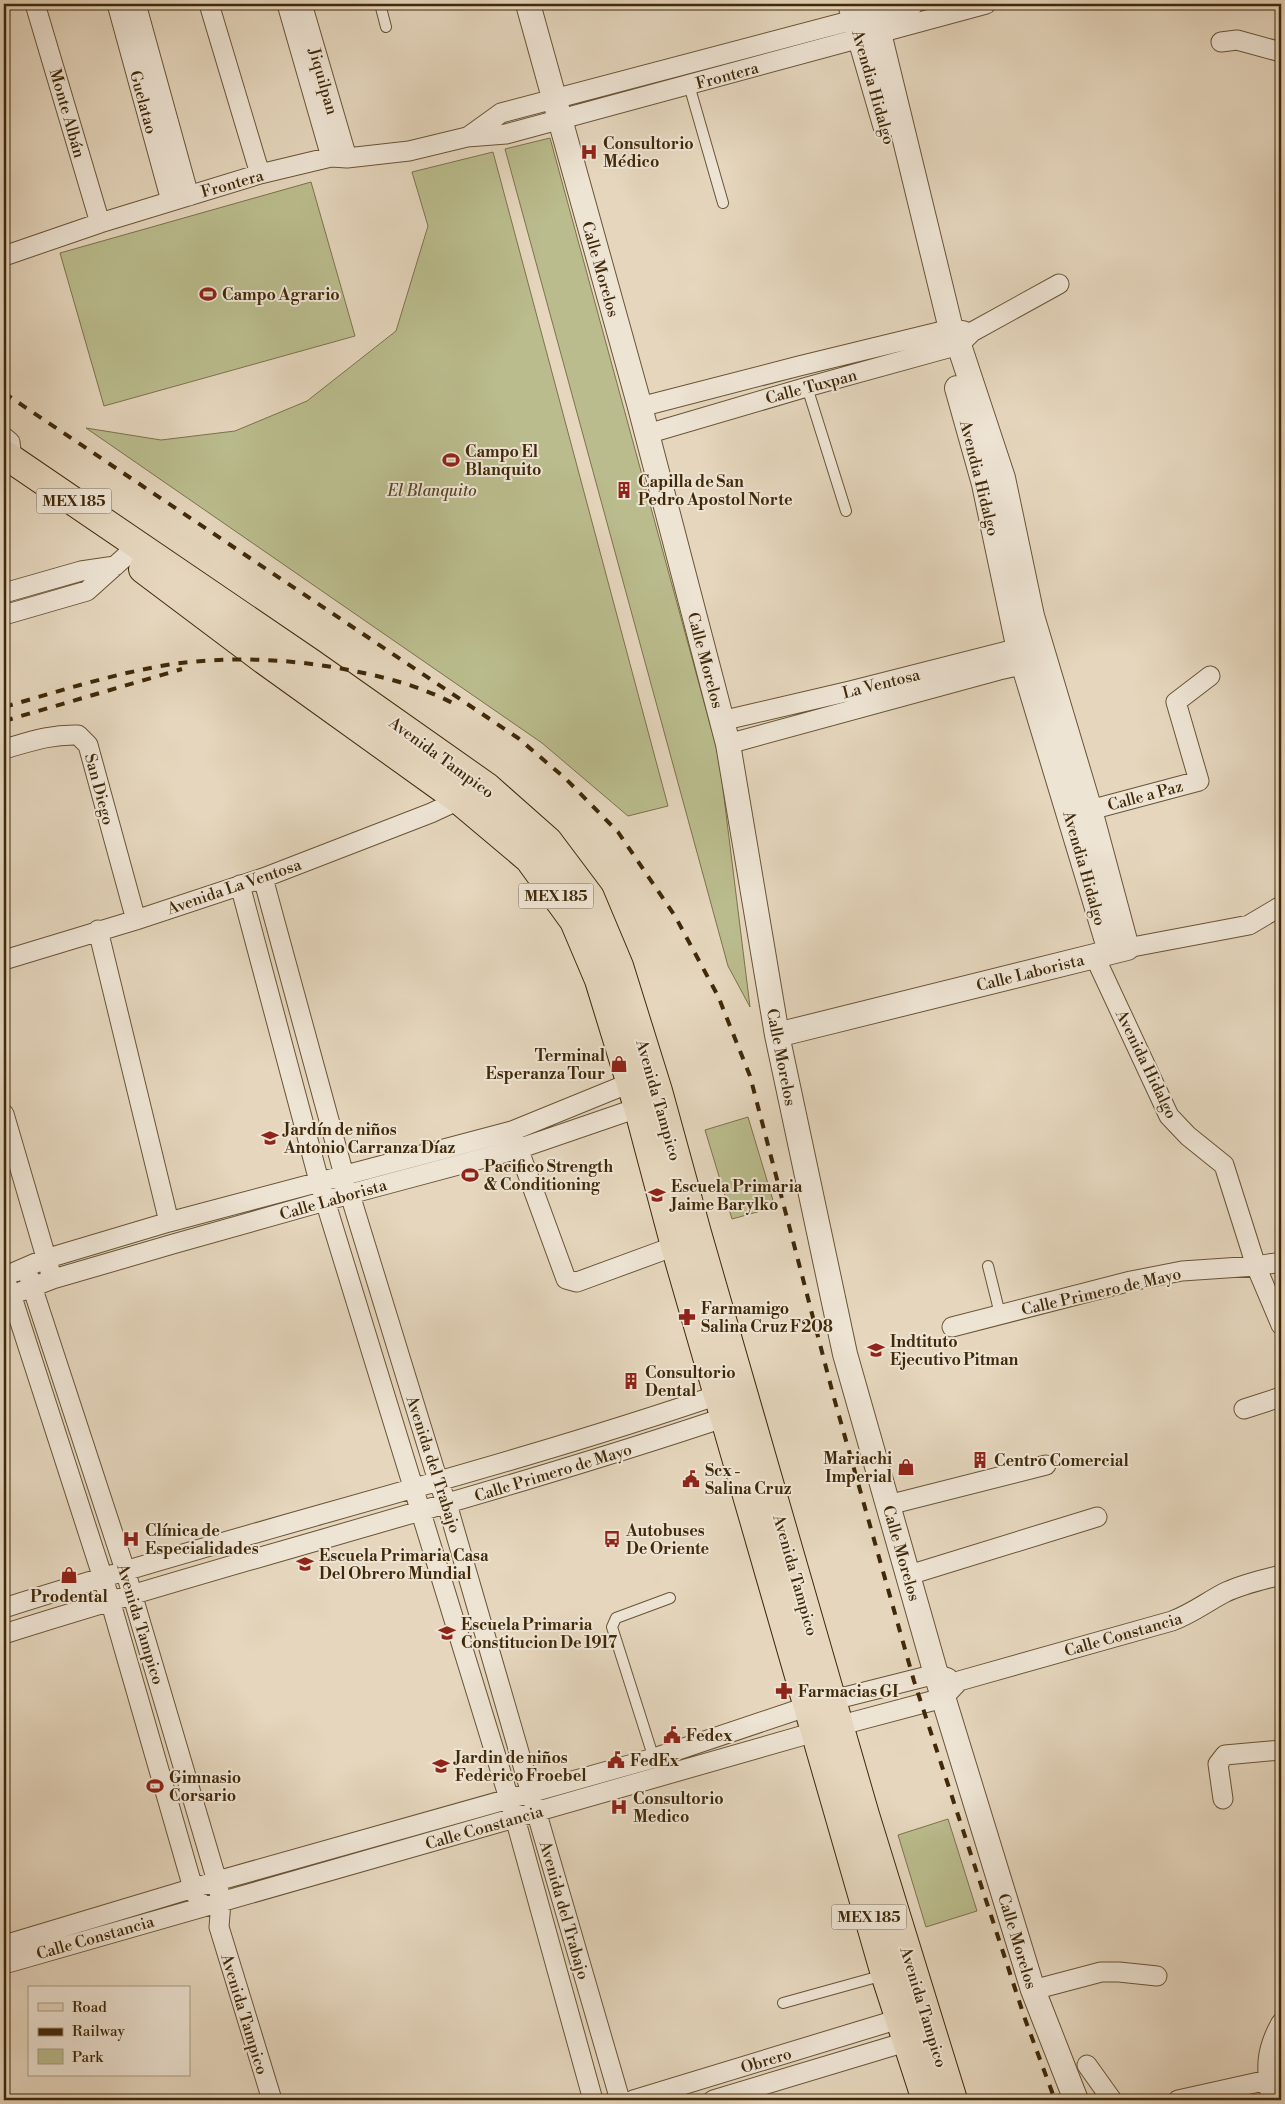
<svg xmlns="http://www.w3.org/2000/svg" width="1285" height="2104" font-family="'Libre Bodoni',serif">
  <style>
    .green { fill: #babc8d; stroke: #7d724b }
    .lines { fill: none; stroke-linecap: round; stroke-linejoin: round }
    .service-casing { stroke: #695436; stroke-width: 12 }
    .minor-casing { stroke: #695436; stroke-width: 21 }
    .tertiary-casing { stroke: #695436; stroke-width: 26 }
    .primary-casing { stroke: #402909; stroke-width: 30 }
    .service { stroke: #eee4d4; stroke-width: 10 }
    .minor { stroke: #eee4d4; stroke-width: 19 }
    .tertiary { stroke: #eee4d4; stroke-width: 24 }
    .primary { stroke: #e5d6bd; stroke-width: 28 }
    .rail { stroke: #402909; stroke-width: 4; stroke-dasharray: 9 9; stroke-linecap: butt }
    .labels { text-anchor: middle; stroke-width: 4; stroke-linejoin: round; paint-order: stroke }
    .shield { fill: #eee4d4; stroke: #746146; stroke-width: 1 }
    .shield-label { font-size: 15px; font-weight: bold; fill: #402909 }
    .street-label { font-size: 16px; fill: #402909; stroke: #eee4d4 }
    .poi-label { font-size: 16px; font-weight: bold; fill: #402909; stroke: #eee4d4; text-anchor: start }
    .park-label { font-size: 16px; font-style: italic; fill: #584623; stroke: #eee4d4 }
  </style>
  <rect width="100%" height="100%" fill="#e5d6bd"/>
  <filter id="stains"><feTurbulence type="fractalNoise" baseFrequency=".004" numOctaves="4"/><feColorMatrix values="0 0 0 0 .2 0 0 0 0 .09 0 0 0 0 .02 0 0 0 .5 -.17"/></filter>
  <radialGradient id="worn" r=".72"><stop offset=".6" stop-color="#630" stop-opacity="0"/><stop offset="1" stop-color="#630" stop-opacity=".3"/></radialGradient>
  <path class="green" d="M550,138L719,757L750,1007L728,966L505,149Z
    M493,152L668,806L628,816L542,743L86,428L161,440L235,431L307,401L396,331L428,226L412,172Z
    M311,182L355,336L104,406L60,253Z
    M748,1117L775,1207L732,1219L705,1130Z
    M948,1819L977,1911L926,1927L898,1835Z"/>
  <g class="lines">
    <g class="service-casing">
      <path id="service" d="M380,4L386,27
        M689,85L723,203
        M807,387L846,511
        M988,1266L1000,1314
        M655,1762L612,1627L616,1618L670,1598
        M783,2003L884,1975"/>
    </g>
    <g class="minor-casing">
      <path id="minor" d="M35,4L100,223
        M117,4L171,201
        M136,4L189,196
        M209,4L260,174
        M287,4L331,157
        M302,4L347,158
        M1221,42L1237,40L1281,52
        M469,136L501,113L914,4
        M4,256L100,223L260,174L331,157L347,158L409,151L467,137L506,134L986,4
        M640,407L799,366L951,329L964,331
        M647,434L807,387L959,345L972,332L1059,284
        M4,437L10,442L12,459
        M4,593L81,571L115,566
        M4,615L87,591L126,556L135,542
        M721,721L850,691L1031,645
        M728,744L999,670L1036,662
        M4,749C29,742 51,734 78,735L88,745L136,920
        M1090,810L1199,781L1176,702L1210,676
        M263,878L344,1175L438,1481L447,1504L620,2100
        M240,885L319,1181L515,1818L593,2100
        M98,930L169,1222
        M1127,948L1249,925L1281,906
        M1094,955L1169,1116L1188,1136L1224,1165L1256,1266L1281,1325
        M4,960L136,920L263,878L431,813L459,800
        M4,1114L50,1271
        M514,1137L566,1279L577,1282L675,1246
        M26,1268L125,1570L217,1881L221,1902L219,1927L272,2100
        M15,1272L45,1259L169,1222L512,1131L642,1078
        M4,1277L11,1294L110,1600L193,1888L198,1899
        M22,1291L53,1279L173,1244L350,1194L518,1149L649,1104
        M952,1327L1131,1281L1182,1271L1256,1266L1281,1262
        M1244,1409L1281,1397
        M888,1505L1046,1465
        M909,1575L1097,1517
        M4,1608C241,1532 483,1475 718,1395
        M4,1634C243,1558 487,1497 726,1417
        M1223,1799L1218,1764L1225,1755L1281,1750
        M4,1945L217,1881L654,1758L809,1706L936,1674L948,1678
        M4,1964L815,1732L943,1698L959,1681L1172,1621C1193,1613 1205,1603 1224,1593C1242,1584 1262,1580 1281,1575
        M1033,1990L1101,1972H1119L1157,1976
        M1087,2065L1112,2100
        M633,2100L899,2019
        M713,2100L906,2042
        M1178,2100L1268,2080
        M1271,2100C1266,2069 1265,2051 1281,2023"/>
    </g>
    <g class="tertiary-casing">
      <path id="tertiary" d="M528,4L640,407L728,744L777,1035L845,1354L936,1674L1033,1990L1076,2100
        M850,4L885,125
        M957,388L984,484L1019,650L1110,951
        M777,1035L1127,948L1090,810L1032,616L1003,478L959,345L951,329L879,33L870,4"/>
    </g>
    <g class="primary-casing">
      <path id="primary" d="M4,454L311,663L487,787L548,841L590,897L619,966L658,1091L697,1233L865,1815L953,2100
        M143,569L264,660L459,800L529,859L574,921L599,980L638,1107L675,1246L885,1974L926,2100"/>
    </g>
    <use href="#service" class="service"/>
    <use href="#minor" class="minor"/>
    <use href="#tertiary" class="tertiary"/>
    <use href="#primary" class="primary"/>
    <path class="rail" d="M4,393L518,738L566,779L618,832L675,916L718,996L750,1076L834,1398L914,1681L1025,2019L1055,2100
      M4,707C60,691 115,673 173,664C234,656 295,659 354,671C389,678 426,688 458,706
      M4,721L182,669"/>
  </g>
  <defs>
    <g id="hospital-bare" transform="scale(1.35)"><path d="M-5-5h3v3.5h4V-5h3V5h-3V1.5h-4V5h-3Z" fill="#8f2418" stroke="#eee4d4" stroke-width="2.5" paint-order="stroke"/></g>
    <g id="stadium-bare" transform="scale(1.35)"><path d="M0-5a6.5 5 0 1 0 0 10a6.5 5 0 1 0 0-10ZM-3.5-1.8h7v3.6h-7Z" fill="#8f2418" stroke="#eee4d4" stroke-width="2.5" paint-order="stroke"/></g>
    <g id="building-bare" transform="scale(1.35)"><path d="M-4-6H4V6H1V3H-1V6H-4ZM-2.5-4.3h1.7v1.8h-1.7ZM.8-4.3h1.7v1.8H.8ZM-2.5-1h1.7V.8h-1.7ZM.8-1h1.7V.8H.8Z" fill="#8f2418" stroke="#eee4d4" stroke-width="2.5" paint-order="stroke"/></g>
    <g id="shop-bare" transform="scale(1.35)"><path d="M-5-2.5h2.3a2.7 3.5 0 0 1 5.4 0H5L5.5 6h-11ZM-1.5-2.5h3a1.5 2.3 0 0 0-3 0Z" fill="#8f2418" stroke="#eee4d4" stroke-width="2.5" paint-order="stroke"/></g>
    <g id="school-bare" transform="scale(1.35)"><path d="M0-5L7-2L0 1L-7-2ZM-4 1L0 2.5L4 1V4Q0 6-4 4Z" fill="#8f2418" stroke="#eee4d4" stroke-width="2.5" paint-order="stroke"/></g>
    <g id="pharmacy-bare" transform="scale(1.35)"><path d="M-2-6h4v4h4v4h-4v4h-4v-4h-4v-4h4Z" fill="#8f2418" stroke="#eee4d4" stroke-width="2.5" paint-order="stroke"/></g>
    <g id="university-bare" transform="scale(1.35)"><path d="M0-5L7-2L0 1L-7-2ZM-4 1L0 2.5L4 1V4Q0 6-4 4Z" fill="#8f2418" stroke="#eee4d4" stroke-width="2.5" paint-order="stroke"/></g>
    <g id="civic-bare" transform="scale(1.35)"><path d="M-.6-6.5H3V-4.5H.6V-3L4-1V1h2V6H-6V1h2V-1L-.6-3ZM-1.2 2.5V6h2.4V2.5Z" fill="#8f2418" stroke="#eee4d4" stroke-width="2.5" paint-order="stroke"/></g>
    <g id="bus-bare" transform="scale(1.35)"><path d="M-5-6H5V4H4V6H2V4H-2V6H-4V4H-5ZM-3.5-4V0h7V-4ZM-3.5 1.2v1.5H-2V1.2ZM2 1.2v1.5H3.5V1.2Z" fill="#8f2418" stroke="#eee4d4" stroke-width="2.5" paint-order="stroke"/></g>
  </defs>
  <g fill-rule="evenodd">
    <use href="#hospital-bare" x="589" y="152"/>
    <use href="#stadium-bare" x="208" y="294"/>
    <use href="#stadium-bare" x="451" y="460"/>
    <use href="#building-bare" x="624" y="490"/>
    <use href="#shop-bare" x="619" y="1064"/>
    <use href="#school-bare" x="270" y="1138"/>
    <use href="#stadium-bare" x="470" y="1175"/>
    <use href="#school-bare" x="657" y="1195"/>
    <use href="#pharmacy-bare" x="687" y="1317"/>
    <use href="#university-bare" x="876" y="1350"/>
    <use href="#building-bare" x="631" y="1381"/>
    <use href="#building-bare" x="980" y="1460"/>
    <use href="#shop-bare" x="906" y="1467"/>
    <use href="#civic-bare" x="691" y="1479"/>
    <use href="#hospital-bare" x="131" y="1539"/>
    <use href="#bus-bare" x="612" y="1539"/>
    <use href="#school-bare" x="305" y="1564"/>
    <use href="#shop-bare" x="69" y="1575"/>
    <use href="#school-bare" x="447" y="1633"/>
    <use href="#pharmacy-bare" x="784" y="1691"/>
    <use href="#civic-bare" x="672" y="1735"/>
    <use href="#civic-bare" x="616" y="1760"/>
    <use href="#school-bare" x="441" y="1766"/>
    <use href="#stadium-bare" x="155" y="1786"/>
    <use href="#hospital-bare" x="619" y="1807"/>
  </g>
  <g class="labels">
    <g class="shield">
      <rect x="36.5" y="488.5" width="75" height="25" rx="4"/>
      <rect x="518.5" y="883.5" width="75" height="25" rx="4"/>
      <rect x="831.5" y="1904.5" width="75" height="25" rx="4"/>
    </g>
    <g class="shield-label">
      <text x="74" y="506">MEX 185</text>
      <text x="556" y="901">MEX 185</text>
      <text x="869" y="1922">MEX 185</text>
    </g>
    <g class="street-label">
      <text transform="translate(727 75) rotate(-15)" y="6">Frontera</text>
      <text transform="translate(324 81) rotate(74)" y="6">Jiquilpan</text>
      <text transform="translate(874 87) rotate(74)" y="6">Avendia Hidalgo</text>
      <text transform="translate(144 102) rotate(75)" y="6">Guelatao</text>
      <text transform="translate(68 113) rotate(74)" y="6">Monte Albán</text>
      <text transform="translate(232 183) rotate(-16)" y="6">Frontera</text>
      <text transform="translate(601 269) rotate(74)" y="6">Calle Morelos</text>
      <text transform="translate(811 386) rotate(-15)" y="6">Calle Tuxpan</text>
      <text transform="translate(980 478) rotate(76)" y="6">Avendia Hidalgo</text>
      <text transform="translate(706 660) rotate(75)" y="6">Calle Morelos</text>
      <text transform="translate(881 683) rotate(-14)" y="6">La Ventosa</text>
      <text transform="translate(442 757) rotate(36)" y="6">Avenida Tampico</text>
      <text transform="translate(100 789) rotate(75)" y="6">San Diego</text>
      <text transform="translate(1145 795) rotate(-15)" y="6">Calle a Paz</text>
      <text transform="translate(1085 868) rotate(74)" y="6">Avendia Hidalgo</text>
      <text transform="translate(234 886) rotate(-19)" y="6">Avenida La Ventosa</text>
      <text transform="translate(1030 972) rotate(-14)" y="6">Calle Laborista</text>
      <text transform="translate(782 1057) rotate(79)" y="6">Calle Morelos</text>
      <text transform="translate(1147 1064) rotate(64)" y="6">Avenida Hidalgo</text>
      <text transform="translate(659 1100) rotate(74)" y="6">Avenida Tampico</text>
      <text transform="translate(333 1199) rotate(-16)" y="6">Calle Laborista</text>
      <text transform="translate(1101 1291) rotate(-13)" y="6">Calle Primero de Mayo</text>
      <text transform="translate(434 1464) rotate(72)" y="6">Avenida del Trabajo</text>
      <text transform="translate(553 1472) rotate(-17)" y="6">Calle Primero de Mayo</text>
      <text transform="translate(902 1553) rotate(74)" y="6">Calle Morelos</text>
      <text transform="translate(796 1575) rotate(74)" y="6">Avenida Tampico</text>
      <text transform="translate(141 1624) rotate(73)" y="6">Avenida Tampico</text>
      <text transform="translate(1123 1634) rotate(-16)" y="6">Calle Constancia</text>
      <text transform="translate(484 1827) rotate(-16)" y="6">Calle Constancia</text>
      <text transform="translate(565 1910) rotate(74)" y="6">Avenida del Trabajo</text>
      <text transform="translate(95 1937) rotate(-16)" y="6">Calle Constancia</text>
      <text transform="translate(1018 1941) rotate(73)" y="6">Calle Morelos</text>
      <text transform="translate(924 2007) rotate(73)" y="6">Avenida Tampico</text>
      <text transform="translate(245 2014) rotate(73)" y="6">Avenida Tampico</text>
      <text transform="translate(766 2060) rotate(-17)" y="6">Obrero</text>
    </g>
    <g class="poi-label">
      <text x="603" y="149">Consultorio<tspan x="603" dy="18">Médico</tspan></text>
      <text x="222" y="300">Campo Agrario</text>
      <text x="465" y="457">Campo El<tspan x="465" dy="18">Blanquito</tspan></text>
      <text x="638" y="487">Capilla de San<tspan x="638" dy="18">Pedro Apostol Norte</tspan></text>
      <text x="605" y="1061" text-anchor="end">Terminal<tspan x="605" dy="18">Esperanza Tour</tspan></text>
      <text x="284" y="1135">Jardín de niños<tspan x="284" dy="18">Antonio Carranza Díaz</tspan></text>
      <text x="484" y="1172">Pacifico Strength<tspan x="484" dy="18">&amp; Conditioning</tspan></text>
      <text x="671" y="1192">Escuela Primaria<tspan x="671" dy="18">Jaime Barylko</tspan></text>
      <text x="701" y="1314">Farmamigo<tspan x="701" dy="18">Salina Cruz F208</tspan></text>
      <text x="890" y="1347">Indtituto<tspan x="890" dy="18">Ejecutivo Pitman</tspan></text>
      <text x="645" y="1378">Consultorio<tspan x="645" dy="18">Dental</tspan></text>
      <text x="892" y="1464" text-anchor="end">Mariachi<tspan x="892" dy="18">Imperial</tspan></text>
      <text x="994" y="1466">Centro Comercial</text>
      <text x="705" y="1476">Scx -<tspan x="705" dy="18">Salina Cruz</tspan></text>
      <text x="145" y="1536">Clínica de<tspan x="145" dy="18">Especialidades</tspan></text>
      <text x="626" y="1536">Autobuses<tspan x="626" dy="18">De Oriente</tspan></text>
      <text x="319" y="1561">Escuela Primaria Casa<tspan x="319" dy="18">Del Obrero Mundial</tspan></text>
      <text x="69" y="1602" text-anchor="middle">Prodental</text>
      <text x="461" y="1630">Escuela Primaria<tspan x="461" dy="18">Constitucion De 1917</tspan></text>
      <text x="798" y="1697">Farmacias GI</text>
      <text x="686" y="1741">Fedex</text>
      <text x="455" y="1763">Jardin de niños<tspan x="455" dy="18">Federico Froebel</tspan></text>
      <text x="630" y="1766">FedEx</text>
      <text x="169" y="1783">Gimnasio<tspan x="169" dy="18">Corsario</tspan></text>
      <text x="633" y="1804">Consultorio<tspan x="633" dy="18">Medico</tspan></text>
    </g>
    <g class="park-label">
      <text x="432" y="496">El Blanquito</text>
    </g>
  </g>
  <rect width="1285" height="2104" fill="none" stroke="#e5d6bd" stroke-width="20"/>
  <rect x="5" y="5" width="1275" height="2094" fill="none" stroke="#402909" stroke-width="2.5"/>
  <rect x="10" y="10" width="1265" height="2084" fill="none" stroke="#402909"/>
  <rect x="28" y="1986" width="162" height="90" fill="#eee4d4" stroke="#a89983"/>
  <rect x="38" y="2003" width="25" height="8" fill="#e5d6bd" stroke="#a89983"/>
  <text x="72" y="2012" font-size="15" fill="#402909">Road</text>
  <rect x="38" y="2028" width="25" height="8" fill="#402909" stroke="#a89983"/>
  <text x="72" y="2036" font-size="15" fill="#402909">Railway</text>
  <rect x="38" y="2049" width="25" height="15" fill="#babc8d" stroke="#a89983"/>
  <text x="72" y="2062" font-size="15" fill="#402909">Park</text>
  <rect width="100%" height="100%" filter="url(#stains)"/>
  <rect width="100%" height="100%" fill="url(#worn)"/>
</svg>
